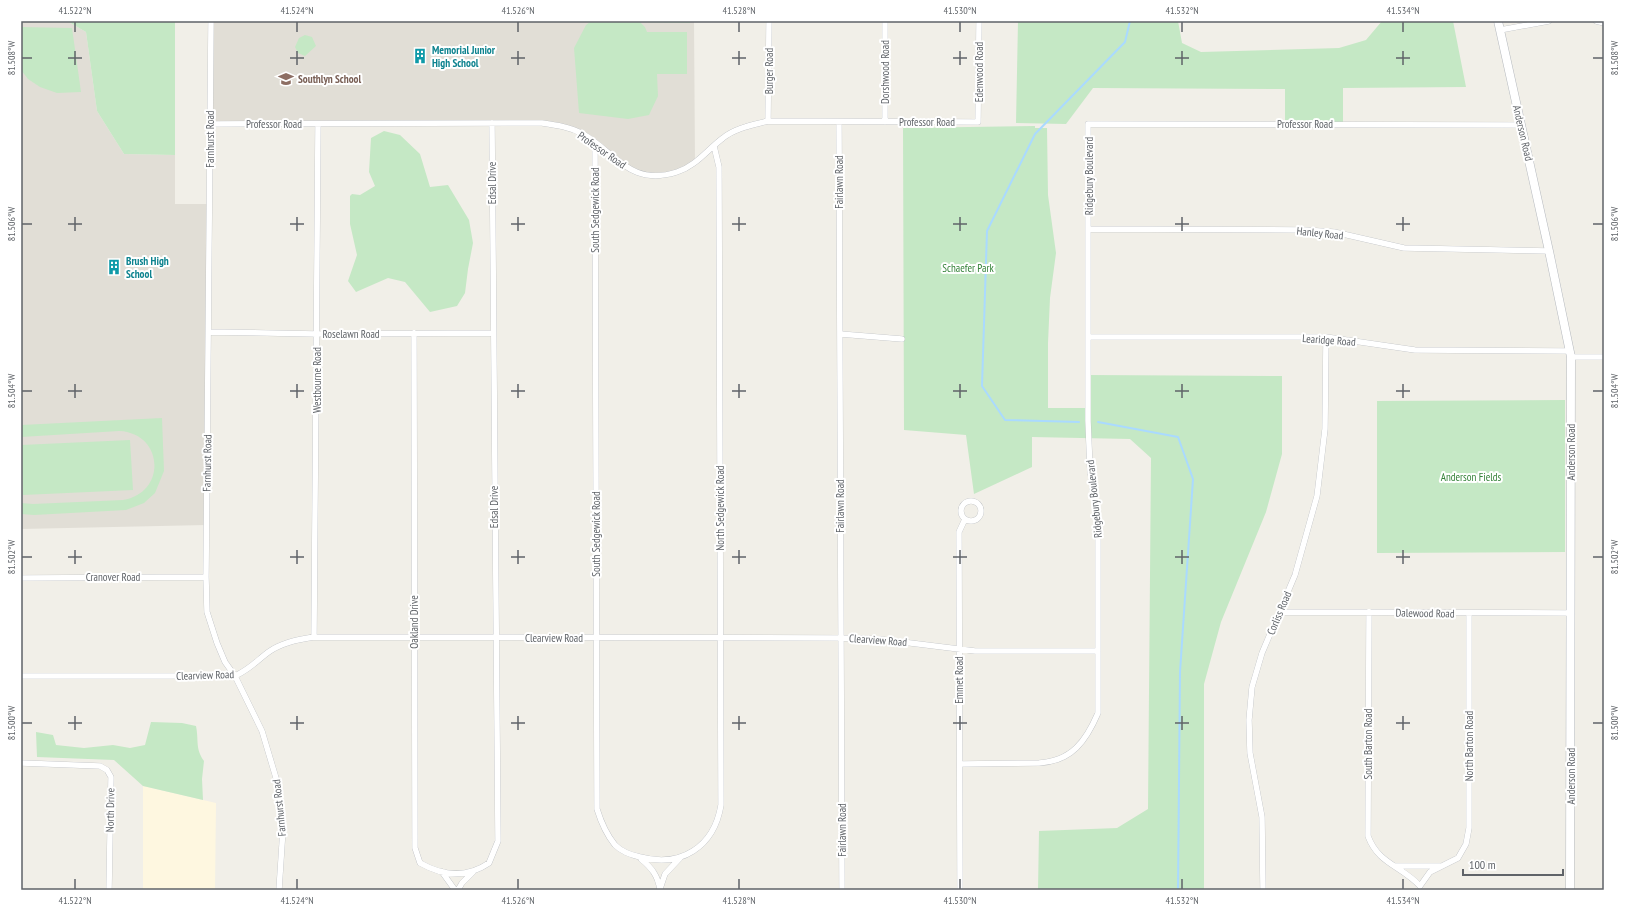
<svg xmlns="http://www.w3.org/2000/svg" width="1625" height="911" font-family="'PT Sans Narrow',sans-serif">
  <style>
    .commercial { fill: #fef7e0 }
    .education { fill: #e1ded6 }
    .green { fill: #c5e8c5 }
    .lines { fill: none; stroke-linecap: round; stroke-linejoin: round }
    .stream { stroke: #aadaff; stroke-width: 2 }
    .street-casing { stroke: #b5b8bc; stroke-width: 6 }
    .secondary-casing { stroke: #b6babf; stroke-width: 9 }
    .street { stroke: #fff; stroke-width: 5.5 }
    .secondary { stroke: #fff; stroke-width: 8 }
    .ticks { fill: none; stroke: #5f6368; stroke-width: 1.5 }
    .labels { text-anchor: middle; stroke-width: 4; stroke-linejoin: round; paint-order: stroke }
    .culture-label { font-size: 11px; font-weight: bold; fill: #0d838f; stroke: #fff; text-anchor: start }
    .street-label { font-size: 11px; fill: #5f6368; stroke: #fff }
    .education-label { font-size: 11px; font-weight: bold; fill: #785e54; stroke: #fff; text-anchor: start }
    .park-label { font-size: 11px; fill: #348238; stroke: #fff }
    .neatline { fill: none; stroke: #5f6368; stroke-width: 1.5 }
    .ticks-label { font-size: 10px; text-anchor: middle; fill: #5f6368 }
  </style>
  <rect width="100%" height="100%" fill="#f1efe8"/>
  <path class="commercial" d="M143,786L216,803L215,890H143Z"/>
  <path class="education" d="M21,21H67L86,32L97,111L124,154L175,155V204H210L206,525L21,529Z
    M211,21H694L695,163L677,172L638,173L584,135L542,123L210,124Z"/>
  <path class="green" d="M67,21H175V155L124,154L97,111L86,32Z
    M585,21H690V23L640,22L645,27L647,32H687V74H657L658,96L649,115L628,119L579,113L574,48L586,25L590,22Z
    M1018,21H1178L1182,43L1201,52L1339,48L1366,40L1382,21H1453L1466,87L1343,88V124H1285V89L1093,88L1066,124L1016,123Z
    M21,27L72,28L81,92L57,93L40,87L28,79L21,70Z
    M305,35L312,37L316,46L305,56L298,53L295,47L299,38Z
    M1035,126V128H1047L1048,195L1056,253L1050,298L1048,343V408H1088V375L1282,376V454L1266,512L1221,622L1204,684V890H1038L1039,831L1117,828L1148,809L1151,458L1130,439L1032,437V467L974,494L966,435L904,430L903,128Z
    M384,131L400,135L420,154L430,187L448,185L469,220L473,243L468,269L465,293L457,306L430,312L405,282L388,278L356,292L348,281L357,255L350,224V196L352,194L360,195L375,186L369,172L371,138Z
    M1565,400V552L1377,553V401Z
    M162,418L164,471L155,493L144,503L126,510L34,515L21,514V503L33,504L123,500C167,493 164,433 119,431L21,437V425Z
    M130,440L133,490L23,495L21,445Z
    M151,722L182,723L196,726C199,741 195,748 204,761L202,779L203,800L143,786L114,760L37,757L36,732L53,735L56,745L84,748L113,745L130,748L145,745Z"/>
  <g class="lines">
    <path class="stream" d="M1079,422L1005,420L982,386L987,231L1035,134L1125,42L1130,21
      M1098,422L1178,437L1193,479L1180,672L1178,890"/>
    <g class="street-casing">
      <path id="street" d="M211,21L206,577L207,612L217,643L225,662L235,676L262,731L279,788L283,829L279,890
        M885,21V122
        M1596,21L1604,23
        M1500,30L1549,21
        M768,121L769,21
        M839,122L842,890
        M210,124L542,123C556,125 570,127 583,134C616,153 630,187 677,172C696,166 707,150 723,138C735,128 753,125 768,121L978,122L979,21
        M595,143L597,809C601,822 606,834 615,845C621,851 631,855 640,857C681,868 714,847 721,805L719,167L714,146
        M1089,229L1305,230L1334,232L1404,248L1549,251
        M209,332L317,334L493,333
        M414,333L415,848L420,863C443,876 467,878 489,863L498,841L492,123
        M840,334L902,339
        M1088,337H1326L1415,350L1569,351
        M1571,357H1604
        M961 511a10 10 0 1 1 20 0a10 10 0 1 1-20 0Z
        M21,578L206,577
        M1280,612L1571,613
        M1369,612L1368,836C1378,864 1402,866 1420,886
        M314,637L318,124
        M21,676H235C252,668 257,660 270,651C283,642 300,639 314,637L841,638L878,639L975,651H1098
        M21,763L100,766L107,770L111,777L109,890
        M960,764L1039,763C1072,761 1086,741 1098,713V529L1090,469L1088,421V124L1521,125
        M641,859C652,868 658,876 660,890
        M1395,866H1440
        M442,872L455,890
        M1420,886L1430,872L1458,858L1466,844L1469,828V614
        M660,889L665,874L680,858
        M458,890L462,883L473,872
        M960,890L959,532L965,519
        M1263,890L1262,817L1250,753L1249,720L1252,687L1262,653L1295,575L1317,496L1325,429L1326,337"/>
    </g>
    <g class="secondary-casing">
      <path id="secondary" d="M1498,21L1549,251L1571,357L1570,890"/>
    </g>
    <use href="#street" class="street"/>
    <use href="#secondary" class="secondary"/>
  </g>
  <path class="ticks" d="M75,22V32M297,22V32M518,22V32M739,22V32M960,22V32M1182,22V32M1403,22V32M75,51V65M297,51V65M518,51V65M739,51V65M960,51V65M1182,51V65M1403,51V65M22,58H32M68,58H82M290,58H304M511,58H525M732,58H746M953,58H967M1175,58H1189M1396,58H1410M1593,58H1603M75,217V231M297,217V231M518,217V231M739,217V231M960,217V231M1182,217V231M1403,217V231M22,224H32M68,224H82M290,224H304M511,224H525M732,224H746M953,224H967M1175,224H1189M1396,224H1410M1593,224H1603M75,384V398M297,384V398M518,384V398M739,384V398M960,384V398M1182,384V398M1403,384V398M22,391H32M68,391H82M290,391H304M511,391H525M732,391H746M953,391H967M1175,391H1189M1396,391H1410M1593,391H1603M75,550V564M297,550V564M518,550V564M739,550V564M960,550V564M1182,550V564M1403,550V564M22,557H32M68,557H82M290,557H304M511,557H525M732,557H746M953,557H967M1175,557H1189M1396,557H1410M1593,557H1603M75,716V730M297,716V730M518,716V730M739,716V730M960,716V730M1182,716V730M1403,716V730M22,723H32M68,723H82M290,723H304M511,723H525M732,723H746M953,723H967M1175,723H1189M1396,723H1410M1593,723H1603M75,879V889M297,879V889M518,879V889M739,879V889M960,879V889M1182,879V889M1403,879V889"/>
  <defs>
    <g id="building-bare" transform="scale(1.2)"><path d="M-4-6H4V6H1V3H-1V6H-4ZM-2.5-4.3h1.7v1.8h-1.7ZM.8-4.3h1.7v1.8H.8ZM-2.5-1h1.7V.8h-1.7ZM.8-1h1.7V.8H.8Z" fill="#0f9aa8" stroke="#fff" stroke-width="2.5" paint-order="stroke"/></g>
    <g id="school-bare" transform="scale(1.2)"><path d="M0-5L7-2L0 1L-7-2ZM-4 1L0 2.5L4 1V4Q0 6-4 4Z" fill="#8d6e63" stroke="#fff" stroke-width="2.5" paint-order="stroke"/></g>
  </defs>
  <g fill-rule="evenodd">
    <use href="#building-bare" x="420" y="56"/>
    <use href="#school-bare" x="286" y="79"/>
    <use href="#building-bare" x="114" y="267"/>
  </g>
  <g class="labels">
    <g class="culture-label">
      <text x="432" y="54">Memorial Junior<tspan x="432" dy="13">High School</tspan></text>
      <text x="126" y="265">Brush High<tspan x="126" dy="13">School</tspan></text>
    </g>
    <g class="street-label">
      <text transform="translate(769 71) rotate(-90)" y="4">Burger Road</text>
      <text transform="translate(885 72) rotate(-90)" y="4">Dorshwood Road</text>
      <text transform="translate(979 72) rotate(-90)" y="4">Edenwood Road</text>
      <text x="927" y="126">Professor Road</text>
      <text x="274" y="128">Professor Road</text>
      <text x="1305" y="128">Professor Road</text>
      <text transform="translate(1523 133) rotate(77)" y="4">Anderson Road</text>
      <text transform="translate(210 139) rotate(-90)" y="4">Farnhurst Road</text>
      <text transform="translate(602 150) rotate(35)" y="4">Professor Road</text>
      <text transform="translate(1089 176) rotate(-90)" y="4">Ridgebury Boulevard</text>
      <text transform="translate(839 182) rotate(-90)" y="4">Fairlawn Road</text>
      <text transform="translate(492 183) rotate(-90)" y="4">Edsal Drive</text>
      <text transform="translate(595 210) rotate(-90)" y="4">South Sedgewick Road</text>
      <text transform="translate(1320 233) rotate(6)" y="4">Hanley Road</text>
      <text x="351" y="338">Roselawn Road</text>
      <text transform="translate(1329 340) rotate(4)" y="4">Learidge Road</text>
      <text transform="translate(317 380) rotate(-90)" y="4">Westbourne Road</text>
      <text transform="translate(1571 452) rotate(-90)" y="4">Anderson Road</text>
      <text transform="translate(207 463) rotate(-89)" y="4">Farnhurst Road</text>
      <text transform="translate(1094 499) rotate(-96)" y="4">Ridgebury Boulevard</text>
      <text transform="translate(840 506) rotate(-90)" y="4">Fairlawn Road</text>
      <text transform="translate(494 507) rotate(-90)" y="4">Edsal Drive</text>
      <text transform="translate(720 508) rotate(-90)" y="4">North Sedgewick Road</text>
      <text transform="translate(596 534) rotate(-90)" y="4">South Sedgewick Road</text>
      <text x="113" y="581">Cranover Road</text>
      <text transform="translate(1279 613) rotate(-67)" y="4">Corliss Road</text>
      <text transform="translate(1425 613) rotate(1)" y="4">Dalewood Road</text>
      <text transform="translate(414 622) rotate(-90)" y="4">Oakland Drive</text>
      <text x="554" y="642">Clearview Road</text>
      <text transform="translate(878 640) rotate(4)" y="4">Clearview Road</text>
      <text transform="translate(205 675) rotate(-2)" y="4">Clearview Road</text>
      <text transform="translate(959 680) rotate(-90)" y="4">Emmet Road</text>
      <text transform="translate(1368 744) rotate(-90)" y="4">South Barton Road</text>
      <text transform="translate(1469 746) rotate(-90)" y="4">North Barton Road</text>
      <text transform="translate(1571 776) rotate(-90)" y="4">Anderson Road</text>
      <text transform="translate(279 808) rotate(-96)" y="4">Farnhurst Road</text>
      <text transform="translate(110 810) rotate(-89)" y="4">North Drive</text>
      <text transform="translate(842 830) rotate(-90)" y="4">Fairlawn Road</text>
    </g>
    <g class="education-label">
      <text x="298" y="83">Southlyn School</text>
    </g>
    <g class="park-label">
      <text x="968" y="272">Schaefer Park</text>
      <text x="1471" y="481">Anderson Fields</text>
    </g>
  </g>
  <rect width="1625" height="911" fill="none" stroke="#ffffff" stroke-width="44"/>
  <path d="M1463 869v6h100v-6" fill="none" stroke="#5f6368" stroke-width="2"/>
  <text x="1469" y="869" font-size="12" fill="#5f6368" stroke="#ffffff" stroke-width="3" paint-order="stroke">100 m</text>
  <rect x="22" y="22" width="1581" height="867" class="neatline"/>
  <g class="ticks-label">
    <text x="75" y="14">41.522°N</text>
    <text x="297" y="14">41.524°N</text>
    <text x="518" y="14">41.526°N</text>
    <text x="739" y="14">41.528°N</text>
    <text x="960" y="14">41.530°N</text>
    <text x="1182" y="14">41.532°N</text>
    <text x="1403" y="14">41.534°N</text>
    <text transform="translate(1614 58) rotate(-90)" y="4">81.508°W</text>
    <text transform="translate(11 58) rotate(-90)" y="4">81.508°W</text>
    <text transform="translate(1614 224) rotate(-90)" y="4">81.506°W</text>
    <text transform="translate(11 224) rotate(-90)" y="4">81.506°W</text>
    <text transform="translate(1614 391) rotate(-90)" y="4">81.504°W</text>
    <text transform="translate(11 391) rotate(-90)" y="4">81.504°W</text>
    <text transform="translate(1614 557) rotate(-90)" y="4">81.502°W</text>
    <text transform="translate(11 557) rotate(-90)" y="4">81.502°W</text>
    <text transform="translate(1614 723) rotate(-90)" y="4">81.500°W</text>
    <text transform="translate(11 723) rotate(-90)" y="4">81.500°W</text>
    <text x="75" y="904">41.522°N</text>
    <text x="297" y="904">41.524°N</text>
    <text x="518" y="904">41.526°N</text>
    <text x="739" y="904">41.528°N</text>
    <text x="960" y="904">41.530°N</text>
    <text x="1182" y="904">41.532°N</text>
    <text x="1403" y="904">41.534°N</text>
  </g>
</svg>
